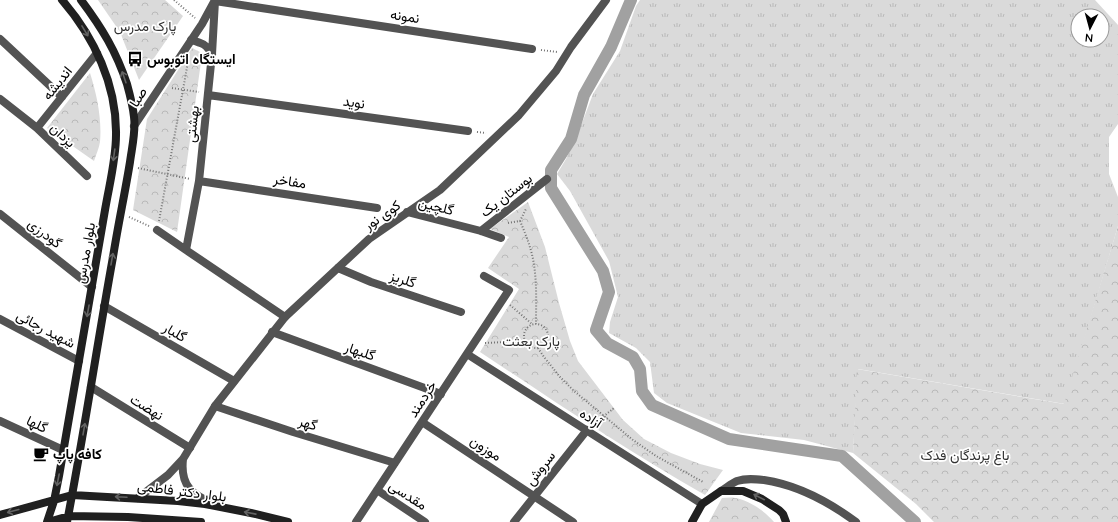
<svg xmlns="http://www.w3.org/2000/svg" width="1118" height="522" font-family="'Nunito Sans',Vazirmatn,sans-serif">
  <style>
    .grass { fill: url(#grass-tufts); fill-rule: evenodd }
    .park { fill: url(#park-crowns) }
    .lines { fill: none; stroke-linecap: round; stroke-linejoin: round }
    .canal { stroke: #a1a1a1; stroke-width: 12 }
    .path { stroke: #757575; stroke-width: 2; stroke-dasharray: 1 2; stroke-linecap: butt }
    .minor { stroke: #535353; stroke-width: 8 }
    .tertiary { stroke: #535353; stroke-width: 8 }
    .secondary { stroke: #202020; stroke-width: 8 }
    .oneway { stroke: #636363 }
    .labels { text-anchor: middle; stroke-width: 3.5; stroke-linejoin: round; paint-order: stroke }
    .street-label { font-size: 14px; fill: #000; stroke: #fff }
    .park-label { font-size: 14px; fill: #313131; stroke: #fff }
    .poi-label { font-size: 14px; font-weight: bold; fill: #000; stroke: #fff; text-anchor: start }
  </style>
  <defs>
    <pattern id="grass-tufts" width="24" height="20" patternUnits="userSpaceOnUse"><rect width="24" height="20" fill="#dadada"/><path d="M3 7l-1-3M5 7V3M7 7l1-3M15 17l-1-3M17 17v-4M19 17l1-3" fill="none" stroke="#b9b9b9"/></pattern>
    <pattern id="park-crowns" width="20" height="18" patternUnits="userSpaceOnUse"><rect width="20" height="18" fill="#dadada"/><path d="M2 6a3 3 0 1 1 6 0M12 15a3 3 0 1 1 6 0" fill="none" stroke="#b9b9b9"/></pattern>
  </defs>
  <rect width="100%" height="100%" fill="#fff"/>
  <path class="grass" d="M640,0H1095L1118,25V124L1109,137V174L1118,197V226L1065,404L858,369L853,453L804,440L741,433L667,403L654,393L650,362L636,348L609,333L610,322L618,297L609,261L570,191L557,174L566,159L577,136L593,94L620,51L636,6ZM1078,16H1102V40H1078Z"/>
  <path class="park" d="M98,0H165L183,16L139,80L120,32Z
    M192,48L200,52L201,62L177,232L133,210L147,119Z
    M90,73C97,95 102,119 100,142C99,148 96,155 94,161L47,128Z
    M528,202L545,247L559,303L570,341L578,361L623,420L644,439L671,453L700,464L723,470L705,495C627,451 554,401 480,352L519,289L488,268L509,237L490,229Z
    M1118,226V522H934L916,504L853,453L857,369L1064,404Z
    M722,498C726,498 731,497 735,498C749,500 766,512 774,522H709Z"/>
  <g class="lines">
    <path class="canal" d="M631,0L611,47L584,95L571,139L551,170V188L603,271L609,292L596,330L607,343L633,357L640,369L642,391L652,405L729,439L842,456L915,522"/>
    <path class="path" d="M174,0L195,18
      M541,50L557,52
      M172,88L199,92
      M477,132L486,133
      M138,168L190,179
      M129,217L149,226
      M159,221L188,62
      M520,221C526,235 532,250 534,265C537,284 536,304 536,324
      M508,223L520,221L526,209
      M510,305L532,324
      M524 336a12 12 0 1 1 24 0a12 12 0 1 1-24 0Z
      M485,343L526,341
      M538,348L544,357L560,377L574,391L633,440L656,456L703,482
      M594,424L614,408"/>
    <path class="minor" d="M0,39L62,97
      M191,40C202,43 206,44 212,54
      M208,95L468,131
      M0,99L37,128L87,176
      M37,128L97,53
      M199,181L377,208
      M407,212L481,231L501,238
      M0,214L92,287
      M157,230L186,250
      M481,231L547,179
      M338,268L371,282L461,312
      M104,306L234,381
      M285,317L186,250L199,181L212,54L215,1L532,49
      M272,332L441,394
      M467,354L702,504
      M91,387L190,448
      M215,406L293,432L395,463
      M0,421L63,450
      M422,422L573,522
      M377,490L425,522
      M356,522L509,290L484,276
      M514,522L587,430"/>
    <path class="tertiary" d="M134,126L202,24L215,0
      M0,319L79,361
      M183,459C180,486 192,494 215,505
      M721,491C726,488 732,483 737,481C746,478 755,479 764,480C798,485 829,502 856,522
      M138,498L168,475L183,459L215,406L285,317L369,239L440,190L519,115L556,71L571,47L606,0"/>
    <path class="secondary" d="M0,515L72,495L178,501L205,504L251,513L288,522
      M47,522L54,501L59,476L105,210C109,186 116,160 116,135C117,85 94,37 62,0
      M48,522L69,516L128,517L201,522
      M67,522C84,434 97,345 113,257C118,225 125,193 130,162C132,147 136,131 134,117C133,106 130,95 127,84C116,51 102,28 81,0
      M692,522L702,504L721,491H743L762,499L779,510L783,514L786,522"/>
  </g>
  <defs><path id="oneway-shaft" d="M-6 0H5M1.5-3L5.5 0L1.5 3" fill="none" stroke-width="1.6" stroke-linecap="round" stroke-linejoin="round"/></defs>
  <g class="oneway">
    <use href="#oneway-shaft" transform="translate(85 31) rotate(59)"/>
    <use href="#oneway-shaft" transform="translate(124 77) rotate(-109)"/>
    <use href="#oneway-shaft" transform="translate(114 155) rotate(98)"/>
    <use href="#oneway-shaft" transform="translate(112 259) rotate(-80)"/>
    <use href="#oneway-shaft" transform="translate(88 311) rotate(100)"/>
    <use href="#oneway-shaft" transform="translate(84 429) rotate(-80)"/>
    <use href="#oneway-shaft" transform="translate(58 480) rotate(101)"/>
    <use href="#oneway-shaft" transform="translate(121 497) rotate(-177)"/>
    <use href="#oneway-shaft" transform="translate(759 497) rotate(-153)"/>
    <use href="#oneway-shaft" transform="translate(13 511) rotate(165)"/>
    <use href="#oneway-shaft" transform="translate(250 513) rotate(-169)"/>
  </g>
  <defs>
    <g id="bus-bare" transform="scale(1.2)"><path d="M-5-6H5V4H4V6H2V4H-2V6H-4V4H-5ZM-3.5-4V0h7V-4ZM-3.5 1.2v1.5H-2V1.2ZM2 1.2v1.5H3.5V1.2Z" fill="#000" stroke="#fff" stroke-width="2.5" paint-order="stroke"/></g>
    <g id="cafe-bare" transform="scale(1.2)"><path d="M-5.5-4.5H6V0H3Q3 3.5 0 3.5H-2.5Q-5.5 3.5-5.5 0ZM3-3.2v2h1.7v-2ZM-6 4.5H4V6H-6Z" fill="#000" stroke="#fff" stroke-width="2.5" paint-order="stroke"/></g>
  </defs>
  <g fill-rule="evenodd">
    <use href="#bus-bare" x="135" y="59"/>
    <use href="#cafe-bare" x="41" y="454"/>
  </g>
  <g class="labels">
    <g class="street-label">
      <text transform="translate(405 16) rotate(9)" y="5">نمونه</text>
      <text transform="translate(57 83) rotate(-51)" y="5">اندیشه</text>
      <text transform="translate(138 97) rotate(-57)" y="5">صبا</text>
      <text transform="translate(354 102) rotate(8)" y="5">نوید</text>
      <text transform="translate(192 124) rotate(-84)" y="5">بهشتی</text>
      <text transform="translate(63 135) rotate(43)" y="5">یزدان</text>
      <text transform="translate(290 181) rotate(9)" y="5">مفاخر</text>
      <text transform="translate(506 195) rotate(-38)" y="5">بوستان یک</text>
      <text transform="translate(436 206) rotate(14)" y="5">گلچین</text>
      <text transform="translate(382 215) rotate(-35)" y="5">کوی نور</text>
      <text transform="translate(45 233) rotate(38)" y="5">گودرزی</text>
      <text transform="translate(85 253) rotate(-80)" y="5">بلوار مدرس</text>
      <text transform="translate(403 279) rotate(18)" y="5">گلریز</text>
      <text transform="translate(46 329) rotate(28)" y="5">شهید رجائی</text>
      <text transform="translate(175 332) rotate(30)" y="5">گلبار</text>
      <text transform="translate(360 351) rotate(19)" y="5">گلبهار</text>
      <text transform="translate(422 399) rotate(-57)" y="5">خردمند</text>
      <text transform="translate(147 407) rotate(32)" y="5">نهضت</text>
      <text transform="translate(591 418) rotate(33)" y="5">آزاده</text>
      <text transform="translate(308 423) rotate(17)" y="5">گهر</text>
      <text transform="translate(37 424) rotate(25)" y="5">گلها</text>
      <text transform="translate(486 448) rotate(33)" y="5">موزون</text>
      <text transform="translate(540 468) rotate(-52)" y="5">سروش</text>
      <text transform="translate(182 491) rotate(7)" y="5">بلوار دکتر فاطمی</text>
      <text transform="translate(408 495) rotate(33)" y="5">مقدسی</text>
    </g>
    <g class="park-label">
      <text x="145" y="31">پارک مدرس</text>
      <text x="531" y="346">پارک بعثت</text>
      <text x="965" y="460">باغ پرندگان فدک</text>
    </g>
    <g class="poi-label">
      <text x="147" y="64">ایستگاه اتوبوس</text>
      <text x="53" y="459">کافه پاپ</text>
    </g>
  </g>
  <g transform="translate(1090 28) rotate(186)"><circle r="19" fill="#ffffff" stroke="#999999"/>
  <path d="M0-3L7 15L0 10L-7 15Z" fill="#000000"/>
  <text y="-6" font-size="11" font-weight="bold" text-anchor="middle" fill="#000000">N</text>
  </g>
</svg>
